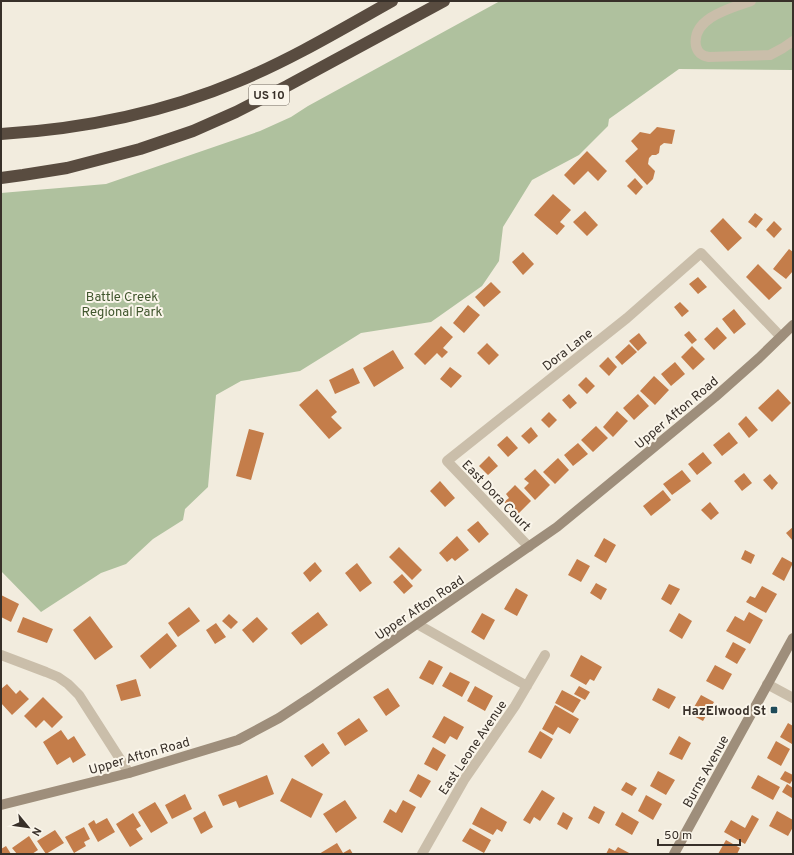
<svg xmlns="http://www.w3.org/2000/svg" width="794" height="855" font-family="Overpass,sans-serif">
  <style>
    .green { fill: #afc19e }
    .building { fill: #c47d4a }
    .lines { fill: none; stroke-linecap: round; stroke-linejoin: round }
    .street { stroke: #cabeaa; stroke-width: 10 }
    .secondary { stroke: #9e8e7b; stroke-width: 10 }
    .highway { stroke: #594c40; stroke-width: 12 }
    .poi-dot { fill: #1f4b59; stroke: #faf5ea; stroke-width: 1.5 }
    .labels { text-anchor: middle; stroke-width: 4; stroke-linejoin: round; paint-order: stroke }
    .shield { fill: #faf5ea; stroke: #726b63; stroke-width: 1 }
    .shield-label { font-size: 12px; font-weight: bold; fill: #383029 }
    .park-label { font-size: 13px; fill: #40562d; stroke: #faf5ea }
    .street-label { font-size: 13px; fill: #383029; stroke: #faf5ea }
    .poi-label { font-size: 13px; font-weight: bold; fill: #383029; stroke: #faf5ea; text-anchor: end }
  </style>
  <rect width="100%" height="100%" fill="#f2ecde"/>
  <path class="green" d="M500,1H793V70L679,69L609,119L608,126L579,155L532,180L503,227L499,261L482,286L431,322L361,333L300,371L241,381L216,395L208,487L185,509L183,520L153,539L126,564L101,573L41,612L1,571V193L106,184L260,131L291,117L308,106Z"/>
  <path class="building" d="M657,127L675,130L672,144L664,143L660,146L659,153L656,155H652L649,158L648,164L655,171L653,179L647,185L625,161L638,149L631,141L640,132L650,134Z
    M587,151L607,171L598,181L588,171L574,185L564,175Z
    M635,178L643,187L636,195L627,186Z
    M553,194L571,210L560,222L565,226L557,235L534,215Z
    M585,211L598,225L587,236L573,222Z
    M755,213L763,219L756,228L748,222Z
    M723,218L742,238L728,251L710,231Z
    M774,221L782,229L774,238L766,230Z
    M789,249L793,252V271L786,279L773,269Z
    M523,252L534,264L523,275L512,262Z
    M758,264L782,288L769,300L746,277Z
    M698,277L707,287L698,294L689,284Z
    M491,282L501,292L484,307L475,297Z
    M680,302L689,311L682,317L674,307Z
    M468,305L480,315L464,333L453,323Z
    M734,309L746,324L734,334L722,319Z
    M441,326L453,337L443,348L448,352L442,358L437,353L425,365L414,354Z
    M717,327L727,338L714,350L704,339Z
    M689,331L697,340L692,344L684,335Z
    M639,333L647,343L638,351L629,341Z
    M487,343L499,355L489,365L477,353Z
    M629,344L637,352L622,365L615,357Z
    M692,346L705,359L693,370L681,357Z
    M393,350L404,368L374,387L363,368Z
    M608,357L617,367L609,376L599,366Z
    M675,362L685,374L671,386L661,374Z
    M450,367L462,376L451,388L440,379Z
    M353,368L360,383L335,394L329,380Z
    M654,376L669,390L655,405L640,391Z
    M586,377L595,386L587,394L578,385Z
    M317,389L337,412L331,417L342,428L329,439L299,405Z
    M778,389L791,403L772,422L758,408Z
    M569,394L577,403L570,409L562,400Z
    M638,394L649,406L634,420L623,408Z
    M617,411L628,421L613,437L603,427Z
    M549,412L557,420L549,428L541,420Z
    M746,416L758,430L749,438L738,424Z
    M596,426L608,438L593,452L581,440Z
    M531,427L538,436L529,444L521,436Z
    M249,429L264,433L251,480L236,476Z
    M729,432L738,443L722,456L713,445Z
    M507,436L518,448L508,457L497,445Z
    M578,443L588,454L573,466L564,455Z
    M703,452L712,463L697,475L688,464Z
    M489,456L498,466L488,475L479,466Z
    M558,458L569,470L555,484L543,472Z
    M535,469L550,485L535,500L524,488L529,483L524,479Z
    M682,470L691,481L672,495L663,484Z
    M744,473L752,483L742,491L734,481Z
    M770,474L778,483L772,490L763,480Z
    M440,481L455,498L445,507L430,491Z
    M515,485L531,501L517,515L504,502L509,498L506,494Z
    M663,490L671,500L651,516L643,506Z
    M710,502L719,513L711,520L701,510Z
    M478,521L489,534L479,543L467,530Z
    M793,527V541L786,533Z
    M457,536L469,550L455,561L452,558L447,562L439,553Z
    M604,538L616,545L606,563L594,556Z
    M399,547L422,570L412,580L389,557Z
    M745,550L755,555L751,564L741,559Z
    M782,557L793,563L784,581L772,574Z
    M577,559L590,566L581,582L568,575Z
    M315,562L322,571L310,582L303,573Z
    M357,563L372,583L360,592L345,573Z
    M402,574L413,586L404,594L393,582Z
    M596,583L607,589L601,600L590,593Z
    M669,584L680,589L671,605L661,599Z
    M762,586L777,594L766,613L746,602L750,596L755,598Z
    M516,588L528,595L517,616L504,609Z
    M1,595L19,604L11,622L1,617Z
    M189,607L200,621L178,637L168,623Z
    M318,612L328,625L301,645L291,633Z
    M749,612L763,620L750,644L726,631L735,616L744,621Z
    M482,613L495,620L484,640L471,632Z
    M679,613L692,621L682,639L669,631Z
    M229,614L238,622L231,629L222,621Z
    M90,616L113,647L95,660L73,630Z
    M23,617L53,629L47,643L17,632Z
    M257,617L268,629L253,643L242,630Z
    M216,623L226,637L215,644L206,630Z
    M167,633L177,646L150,669L140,656Z
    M733,642L746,649L737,664L725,657Z
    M581,655L602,667L594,681L590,679L586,685L570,676Z
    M429,660L443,667L433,685L419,678Z
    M715,665L732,674L723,690L706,681Z
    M450,672L470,682L462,697L442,686Z
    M136,679L141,696L121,701L116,685Z
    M7,684L16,694L20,690L29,699L12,715L1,703V689Z
    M475,686L493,696L485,711L467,701Z
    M579,686L590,692L585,700L574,694Z
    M388,688L400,706L386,716L373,697Z
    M658,688L676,697L669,709L652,700Z
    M562,690L581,700L573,713L555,703Z
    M701,695L714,702L703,721L690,714Z
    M43,697L63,717L52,728L44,720L36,728L24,716Z
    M555,705L579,719L570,734L558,727L553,735L542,729Z
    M444,716L464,727L457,740L450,736L445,744L432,737Z
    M359,718L368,731L345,746L337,733Z
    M788,723L793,726L792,744L780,737Z
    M61,730L68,740L74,736L86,755L73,763L70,757L57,765L43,742Z
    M540,731L553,739L541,759L528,752Z
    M679,736L691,743L682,760L669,754Z
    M776,741L790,749L781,766L767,758Z
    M323,743L330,753L312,767L304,756Z
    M433,747L446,755L437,771L424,764Z
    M658,771L675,780L666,795L650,786Z
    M785,771L793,775V779L790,784L780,779Z
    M418,774L431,781L421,798L409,791Z
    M267,775L274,794L239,808L236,801L223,806L218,795Z
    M758,775L780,787L773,800L751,788Z
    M292,778L323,794L311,818L280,801Z
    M626,782L637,788L632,796L621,790Z
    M787,784L793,788L792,798L782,792Z
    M542,790L555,798L540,821L534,817L530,824L523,820Z
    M185,794L192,809L172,819L165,805Z
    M646,795L662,804L653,820L638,811Z
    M345,800L357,818L336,833L323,814Z
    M403,800L416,807L402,833L383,822L390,809L396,813Z
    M155,802L168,823L151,833L138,812Z
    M594,806L605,812L599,824L588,818Z
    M481,807L507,822L502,832L497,829L493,835L472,824Z
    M205,811L213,827L201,834L193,818Z
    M777,811L793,820V827L788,836L769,826Z
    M563,812L573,818L567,830L557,824Z
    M622,812L639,822L632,835L615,825Z
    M133,813L141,826L136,829L143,839L130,847L116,824Z
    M752,815L759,819L745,844L724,832L731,820L745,828Z
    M107,818L115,832L98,842L88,824L94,820L96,824Z
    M84,827L90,839L84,842L86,846L74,853L65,837Z
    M470,828L491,840L484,853L462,841Z
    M55,830L64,843L46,854L37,841Z
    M29,836L38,850L32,854H17L12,848Z
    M726,840L740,848L737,854H718Z
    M337,843L343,853L350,849L353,854H319Z
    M6,846L11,854H1V849Z
    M618,847L631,854H606L609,848L615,851Z"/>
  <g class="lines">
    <path class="street" d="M751,1C731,8 691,18 696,46C698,54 703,56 709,57L770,55L783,48L793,41
      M529,547L447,461L627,318L701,253L781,337
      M417,624L527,686
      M1,655L46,672L58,677L68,684L79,695L129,773
      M767,684L793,698
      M422,854L464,780L515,706L545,655"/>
    <path class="secondary" d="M1,805L129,773L238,740L279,718L311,697L557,527L715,397L759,358L793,325
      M674,854L793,638"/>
    <path class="highway" d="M1,134C83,129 163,113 239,81C292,59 342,29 392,1
      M1,178L23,175L67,168L140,149L193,131L236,112L287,86L444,1"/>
  </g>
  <rect class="poi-dot" x="770" y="706" width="8" height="8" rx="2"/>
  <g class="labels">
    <rect class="shield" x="249" y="85" width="40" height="20" rx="3"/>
    <g class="shield-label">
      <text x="269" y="99">US 10</text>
    </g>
    <g class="park-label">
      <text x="122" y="301">Battle Creek<tspan x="122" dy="15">Regional Park</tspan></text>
    </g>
    <g class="street-label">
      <text transform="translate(567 349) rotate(-38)" y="5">Dora Lane</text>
      <text transform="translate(676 412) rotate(-40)" y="5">Upper Afton Road</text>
      <text transform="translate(497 495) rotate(46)" y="5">East Dora Court</text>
      <text transform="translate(419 607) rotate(-34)" y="5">Upper Afton Road</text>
      <text transform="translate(472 747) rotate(-56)" y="5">East Leone Avenue</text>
      <text transform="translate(139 755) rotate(-16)" y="5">Upper Afton Road</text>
      <text transform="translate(705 771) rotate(-61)" y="5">Burns Avenue</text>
    </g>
    <g class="poi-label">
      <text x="766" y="715">HazElwood St</text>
    </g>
  </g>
  <rect width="794" height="855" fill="none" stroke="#383029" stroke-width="4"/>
  <g transform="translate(28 827) rotate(119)" stroke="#faf5ea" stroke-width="3" paint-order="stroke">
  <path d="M0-3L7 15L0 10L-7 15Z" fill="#383029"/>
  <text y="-6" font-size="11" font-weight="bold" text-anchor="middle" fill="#383029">N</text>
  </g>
  <path d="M658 839v6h82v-6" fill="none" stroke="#383029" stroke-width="2"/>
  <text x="664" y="839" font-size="12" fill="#383029" stroke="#faf5ea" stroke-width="3" paint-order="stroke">50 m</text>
</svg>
